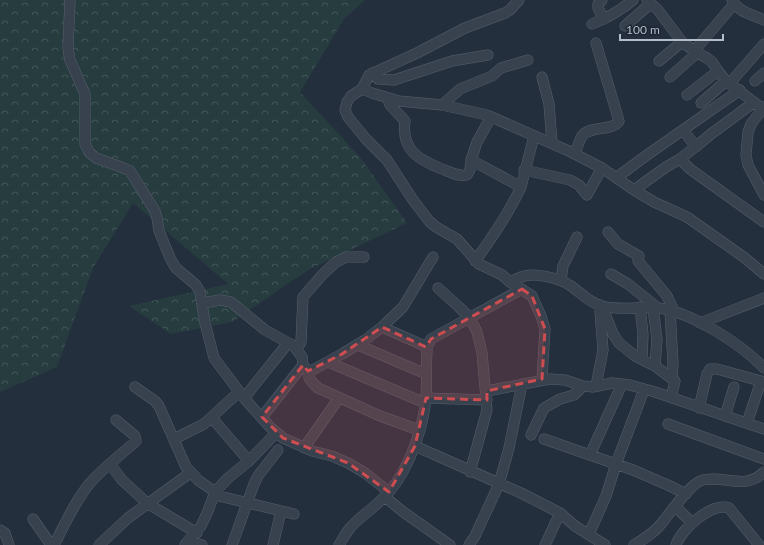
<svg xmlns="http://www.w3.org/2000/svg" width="764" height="545" font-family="Lato,sans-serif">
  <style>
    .forest { fill: url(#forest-crowns) }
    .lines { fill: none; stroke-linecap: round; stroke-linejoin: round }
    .minor-casing { stroke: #565f6c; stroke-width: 11 }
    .minor { stroke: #38414e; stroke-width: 10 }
    .marked { fill: #ce4d50; fill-opacity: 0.2; stroke: #ce4d50; stroke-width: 3; stroke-dasharray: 8 5; stroke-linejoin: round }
  </style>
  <defs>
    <pattern id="forest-crowns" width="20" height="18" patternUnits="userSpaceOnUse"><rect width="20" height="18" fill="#263c3f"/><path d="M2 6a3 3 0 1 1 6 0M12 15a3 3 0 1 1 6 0" fill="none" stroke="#435659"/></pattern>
  </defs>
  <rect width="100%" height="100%" fill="#242f3e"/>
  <path class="forest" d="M0,0H365L344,19L300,92L360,157L407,223L308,270L232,322L171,334L129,306L228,284L133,203L93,268L57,367L0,392Z"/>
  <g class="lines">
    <g class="minor-casing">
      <path id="minor" d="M70,0L68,48L70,60L85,94V144L89,152L96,158L121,167L130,171L155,211L157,218L159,231L171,260L176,268L196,285L200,292L205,323L214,358L244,398L270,427L283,438L312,451L332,456L348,463L365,473L389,492
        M519,0L510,10L505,13L465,28L417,53L369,75L362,89L372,93L399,101L442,105L487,115L571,152L602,168L634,190L654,202L687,217L745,258L764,274
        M602,0L598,4V8L604,19
        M647,0L658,10L682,42L697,53L707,58L712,62L718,71L726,81L764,110
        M732,0C739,13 752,14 764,20
        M592,24C607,18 620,11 633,0
        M625,26L650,4
        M694,51L734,4
        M659,61L682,42
        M372,73L378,79L394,80L452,61L488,55
        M542,77L549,104L552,143
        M670,77L697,53
        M755,81L764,73
        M730,83L764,44
        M362,89L351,96L347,102L345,110L348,117L366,139L387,160L413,200L429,221L436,227L457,239L479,264L502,275L510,282L532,296L541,316L545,329L542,379
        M687,95L718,71
        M389,98V103L391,106L405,121C401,150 419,160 442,169C450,172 459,177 467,175L470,170L471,160L477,142L491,117
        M701,103L726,81
        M442,105L460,89L492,76L501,68L528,60
        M764,107L751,124L748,132L746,155L748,165L764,195
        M683,130L696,147
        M575,154C577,148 579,141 582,136C590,125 612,132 619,121L596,43
        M680,159L690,169L764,222
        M471,160L521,187
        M524,170L570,180L579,185L587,195L602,168
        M616,178L647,155L740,90
        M634,190L666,167L680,159L699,144L711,134L753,103
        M608,232L618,244L639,256L638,261L667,296L674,311
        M475,261C492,238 509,213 521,187L534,136
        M611,274L628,284L658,308
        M561,280L563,266L577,237
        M510,282C514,280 517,278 521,277C534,272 560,278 571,286C581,293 589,302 601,306C620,311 641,306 659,308C693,313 741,344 764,368
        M438,288L459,307L470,318L477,332L482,353L487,410L470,472
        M203,303L220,300L231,302L265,330L294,346L302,357L303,365L309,372V378L312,382L318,388L380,416L419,430
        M600,305L604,311L613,334L619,343L635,356L655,366L675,381L671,398
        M640,307L643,334L642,359
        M653,308L657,339L655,366
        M670,310L673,364L672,378
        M700,323L764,298
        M382,327L427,347
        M358,345L426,374
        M297,349L301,342L303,297L322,275L336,262L346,257H364
        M328,362L425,403
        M309,372L342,354L365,340L382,327L403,307L433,257
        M596,386L603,350L600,311
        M135,387L155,401L159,406L186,467L198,480L215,492L219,496L294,514
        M487,391L550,379L565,380L583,386
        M244,398L288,343
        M426,398L487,400
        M699,408L707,374L710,369H717L764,382
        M725,416L734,387
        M262,417L303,365
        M212,418L249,461
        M747,423L761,381
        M668,424L764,459
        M531,435L544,408L560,399L574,395L583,386L593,387L612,383L630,385L655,392L764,429
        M174,439L204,424L239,392
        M544,439L633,470L670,486L686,494
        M415,446L521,493L560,513L575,526L605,545
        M304,448L339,398
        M590,455L622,384
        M110,464L122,480L147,503L197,533
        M385,497L402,511L450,545
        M675,506L692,523
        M33,519L51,545
        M0,530L5,533L9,545
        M589,534L606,496L616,464L639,403L644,389
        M188,541L201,526L208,511L215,492L228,478L249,461L276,433
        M54,545C65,524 75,501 90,483C104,467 121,455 136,441L135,436L116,420
        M99,545L128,518L190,473
        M185,545L188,541L202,545
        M232,545L254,484L258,476L278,450
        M273,545L281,511
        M339,545C343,539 346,532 351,527C362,515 378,505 389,492C409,469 424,427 426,397C427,382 426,366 427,351V347L431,339L522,289
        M469,545L475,536L499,484L509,448L522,384
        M545,545L560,513
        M634,545C644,539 654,533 661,524C669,514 689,486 700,481C704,479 710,479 715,479C734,480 749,487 764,472
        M676,545C681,529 712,502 729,508L759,545"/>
    </g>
    <use href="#minor" class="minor"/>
  </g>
  <path class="marked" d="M522,289L532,296L545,329L542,379L487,391V400L426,398L415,446L389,492L348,463L283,438L262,417L303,365L308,371L342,354L382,327L426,347L431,339Z"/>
  <path d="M620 34v6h103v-6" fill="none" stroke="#b4bcc9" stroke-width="2"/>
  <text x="626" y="34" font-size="12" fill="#b4bcc9" stroke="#1d2633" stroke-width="3" paint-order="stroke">100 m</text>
</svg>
